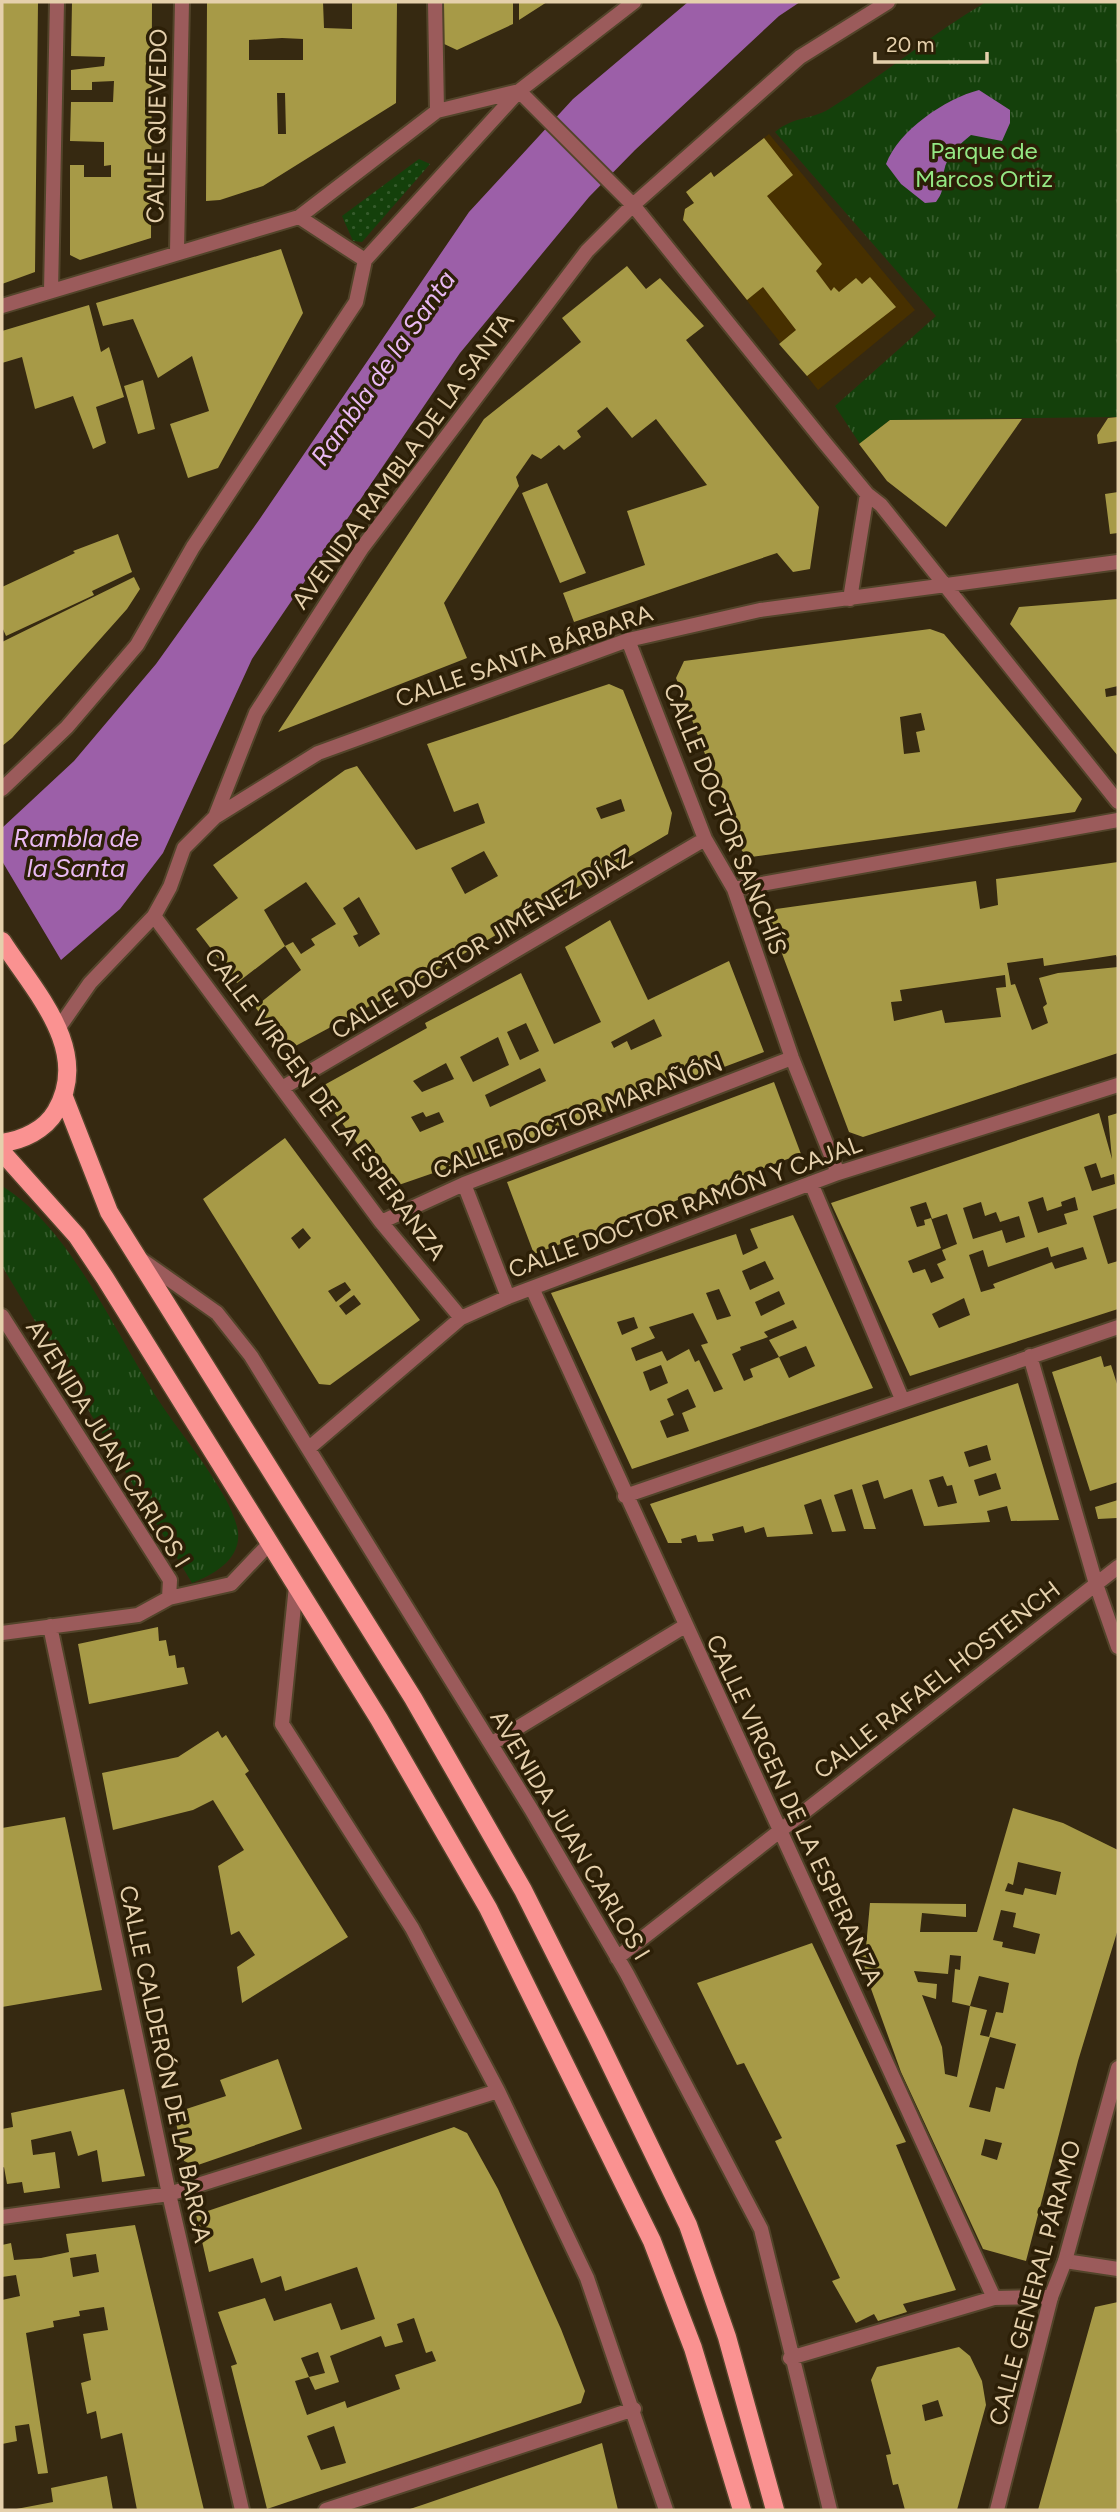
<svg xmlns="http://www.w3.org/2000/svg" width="1120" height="2512" font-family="Figtree,sans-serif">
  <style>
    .built { fill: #473000 }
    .grass { fill: url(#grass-dots) }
    .park { fill: url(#park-tufts) }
    .water { fill: #9c5fa8 }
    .building { fill: #a79a47; fill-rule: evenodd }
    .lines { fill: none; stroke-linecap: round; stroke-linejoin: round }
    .minor-casing { stroke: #52442a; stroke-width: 18 }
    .tertiary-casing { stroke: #52442a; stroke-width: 18 }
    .primary-casing { stroke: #52442a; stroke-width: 21 }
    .minor { stroke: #9b5b5b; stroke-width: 14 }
    .tertiary { stroke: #9b5b5b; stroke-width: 14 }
    .primary { stroke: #fa9291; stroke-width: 18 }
    .labels { text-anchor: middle; stroke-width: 7; stroke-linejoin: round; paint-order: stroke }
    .street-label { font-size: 24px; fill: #e5d0ac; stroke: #2c1f07 }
    .park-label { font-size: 24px; fill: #94e884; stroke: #2c1f07 }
    .water-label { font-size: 26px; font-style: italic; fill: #e9b9f3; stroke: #2c1f07 }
  </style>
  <defs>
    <pattern id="grass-dots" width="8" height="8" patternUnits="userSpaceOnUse" patternTransform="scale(1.75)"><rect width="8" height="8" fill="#14400b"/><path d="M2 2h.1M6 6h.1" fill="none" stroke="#365b2c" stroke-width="1.8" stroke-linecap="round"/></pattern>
    <pattern id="park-tufts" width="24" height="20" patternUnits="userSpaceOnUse" patternTransform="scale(1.75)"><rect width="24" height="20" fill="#14400b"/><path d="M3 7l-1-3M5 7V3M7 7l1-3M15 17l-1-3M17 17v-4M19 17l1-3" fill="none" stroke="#365b2c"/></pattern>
  </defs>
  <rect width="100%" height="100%" fill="#362911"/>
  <path class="built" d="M769,134L915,310L818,390L683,220L685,209L694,203L686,192L711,172L714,177Z"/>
  <path class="grass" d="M419,159L430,164L362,242L353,241L342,216Z"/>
  <path class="park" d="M986,2H1118V417L890,420L860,444L835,406L936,316L775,132C794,116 811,120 829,109C883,76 931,34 986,2Z
    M2,1186C72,1229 116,1336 161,1404C182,1436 233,1496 238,1532C241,1560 213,1575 192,1583L2,1266Z"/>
  <path class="water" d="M688,2H800L779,16L635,150L589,197L460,353L252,659L163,853L120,909L61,960L2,861V828L74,761L156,664L259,520L469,212L573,99Z
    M979,90L1010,110V123L1002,141L971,135C959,145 947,155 944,171C942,185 945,190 936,202L925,203L901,184L886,164C899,130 945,99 979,90Z"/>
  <path class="building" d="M2,2H38L35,272L2,284Z
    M72,2H152L151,238L80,260L70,255V165H84V177H111V165L104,166V142L70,141L71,102H113L114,81L92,82V90H71V70L104,66L105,57L71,56Z
    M207,2H323L324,28L352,29V2H397L396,103L263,186L220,200L206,201ZM282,38L303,39V60H249V40ZM277,93H285L286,134H278Z
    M442,2H513V24L457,50L442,43Z
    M519,2H547L519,20Z
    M764,138L793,175L767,196L822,264L816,271L831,291L834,287L839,292L856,278L862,284L870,277L896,307L807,376L779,344L796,330L763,287L747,300L683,220L685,209L694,203L686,192L711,172L714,177Z
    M281,249L303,313L218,468L188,478L170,424L209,411L192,356L158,378L133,319L103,326L96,303Z
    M627,266L646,289L660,278L704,326L686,340L819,507L810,569L793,572L777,553L574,622L563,593L645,565L627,511L707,485L656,419L632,438L607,407L577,431L581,437L564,450L559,445L541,459L532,454L516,477L519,486L444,603L467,658L278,732L484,419L581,342L562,318Z
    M89,305L101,352L109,347L124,397L96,407L106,443L93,449L73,396L35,409L22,357L2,363V331Z
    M143,380L155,429L138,434L124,386Z
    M1118,417V441L1098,444L1097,435L1108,418Z
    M1022,419L946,527L887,481L859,444L890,420Z
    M547,483L586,573L560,583L522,493Z
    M1118,492V533L1110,534L1105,494Z
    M118,534L132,572L92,591L94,595L6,636L2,627V587L75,553L73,551Z
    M134,577L140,589L127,609L12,738L2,746V642Z
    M1118,599V686L1105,689L1106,697L1118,695V756L1010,624L1019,607Z
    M930,629L944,634L1082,799L1075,812L751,857L742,851L676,678L684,661ZM921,713L925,730L916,732L920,752L904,754L900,717Z
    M609,684L623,690L672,813L668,834L426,976L288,1050L255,1007L301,970L285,946L237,983L196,929L238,898L213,865L345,770L357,766L416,850L485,823L478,803L454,812L427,744ZM621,799L625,811L601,819L596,808ZM484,851L498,876L465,894L451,868ZM306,882L336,924L311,939L315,945L301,954L293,942L285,946L264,910ZM359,897L380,934L359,947L353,936L358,934L343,908Z
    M1118,862V960L1116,955L1044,966L1043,958L1007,963L1011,985L1015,984L1032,1030L1048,1023L1043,1007L1047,1004L1039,978L1058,973L1118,967V1053L863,1137L849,1132L769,919L776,909L976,881L980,909L998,905L996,879ZM1005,975L1006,987L996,988L1001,1017L945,1023L942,1010L894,1021L891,1002L902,1001L900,990Z
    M610,920L648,1000L729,961L764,1052L543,1135L390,1188L317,1089L427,1028L425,1023L521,973L554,1044L601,1022L565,947ZM654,1019L662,1036L631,1050L627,1041L614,1048L611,1042ZM526,1023L539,1051L520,1060L507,1032ZM498,1037L509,1065L473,1082L460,1057ZM446,1063L454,1079L422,1092L413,1081ZM540,1068L546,1081L490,1107L485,1095ZM423,1112L426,1117L439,1112L444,1122L420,1132L411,1117Z
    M774,1082L801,1154L534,1254L507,1182Z
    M1099,1113L1112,1159L1108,1116L1118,1113V1208L1093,1216L1108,1264L1118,1261V1309L910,1376L831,1203ZM1096,1163L1101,1178L1114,1174L1115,1184L1092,1191L1084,1167ZM1043,1197L1047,1211L1062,1206L1061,1202L1075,1197L1078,1210L1064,1214L1067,1224L1038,1233L1028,1202ZM926,1202L932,1219L947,1214L957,1244L942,1250L946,1260L937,1264L944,1278L931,1283L925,1269L913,1273L908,1261L941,1248L931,1218L924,1220L925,1225L917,1227L910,1207ZM981,1202L985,1216L996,1212L1000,1222L1019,1216L1025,1237L1006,1243L1002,1230L973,1239L963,1208ZM1048,1247L1051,1257L1083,1247L1087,1259L1055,1269L1052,1262L993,1284L995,1288L981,1292L969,1255L983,1250L988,1267ZM964,1298L970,1315L939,1328L932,1314Z
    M285,1138L420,1320L330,1385L319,1384L203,1199ZM303,1228L311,1238L299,1249L291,1238ZM345,1282L351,1290L336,1302L328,1291ZM354,1295L361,1304L346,1315L339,1306Z
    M793,1215L873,1388L632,1469L551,1293L736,1234L743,1255L758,1248L750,1229ZM765,1261L774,1279L750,1290L742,1271ZM719,1289L731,1316L717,1320L706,1293ZM779,1291L785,1304L761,1316L755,1302ZM693,1313L708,1343L701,1345L723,1389L714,1392L699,1360L695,1362L689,1349L667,1361L662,1351L636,1361L631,1348L655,1338L649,1327ZM634,1317L638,1328L622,1335L617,1322ZM793,1320L797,1328L769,1340L779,1357L750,1369L753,1377L744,1381L732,1354L741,1350L740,1347L768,1337L764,1332ZM806,1346L815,1366L789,1378L779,1357ZM661,1365L668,1383L650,1391L643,1372ZM688,1389L696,1407L682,1413L689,1431L667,1438L660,1421L674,1415L667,1399Z
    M1101,1356L1104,1367L1111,1365L1118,1387V1482L1090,1491L1052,1372Z
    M1018,1383L1059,1520L1011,1521L1007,1506L987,1511L990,1522L924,1526L912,1489L884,1499L878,1480L862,1485L876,1529H864L852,1489L834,1495L846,1531L832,1532L821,1499L804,1505L813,1534L767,1537L764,1527L745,1533L743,1526L712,1534L714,1541L698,1542L696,1535L681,1539L682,1543H668L650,1504ZM987,1445L991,1460L969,1467L964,1452ZM996,1473L1001,1489L979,1496L974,1480ZM943,1476L947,1486L952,1485L957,1503L938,1507L929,1480Z
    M1118,1500L1117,1518L1098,1519L1095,1507Z
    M158,1627L159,1641L166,1640L169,1656L175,1655L177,1668L184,1667L188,1684L89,1704L78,1644Z
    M218,1731L222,1738L226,1735L249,1771L245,1774L247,1777L348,1937L242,2003L237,1967L255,1955L239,1931L231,1935L218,1866L244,1850L213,1800L193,1810L113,1830L102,1773L178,1757Z
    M1013,1808L1063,1823L1118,1850V1929L1078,2061L1026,2261L983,2249L901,2072L856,1947H866L870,1903L966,1904V1917L922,1913L920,1932H977ZM1018,1862L1061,1872L1056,1895L1025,1888L1023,1895L1005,1891L1008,1883L1013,1885ZM1001,1910L1016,1913L1013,1927L1040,1934L1035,1954L1002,1947L1003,1942L993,1940ZM950,1955L961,1956L960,1970L955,1969L952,2002L970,2006L979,1976L1009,1983L1003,2013L996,2012L989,2037L980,2035L987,2010L970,2006L957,2077L945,2074L942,2047L922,1995L936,1999L937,1984L918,1982L914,1971L948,1974ZM990,2037L1016,2044L1004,2089L996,2087L990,2112L969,2107ZM985,2139L1002,2143L997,2160L981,2155Z
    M65,1817L102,1990L2,2007V1828Z
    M812,1943L906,2142L896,2145L956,2290L903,2304L907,2312L878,2321L874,2314L856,2323L832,2281L840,2278L775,2141L782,2138L744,2063L737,2065L697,1983Z
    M278,2059L302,2129L195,2166L184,2161L174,2113L226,2096L220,2080Z
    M124,2089L145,2176L102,2182L97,2150L78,2156L71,2131L31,2140L33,2155L55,2152L60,2188L24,2193L22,2182L7,2184L4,2167L2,2168V2129L13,2127L11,2113Z
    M454,2127L467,2133L498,2189L561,2329L585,2391L581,2403L267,2509L231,2366L237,2364L218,2312L265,2298L274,2321L331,2303L341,2330L375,2319L357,2267L285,2291L281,2276L261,2283L253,2258L209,2272L196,2215ZM414,2318L426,2353L432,2351L436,2361L395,2375L400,2389L347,2408L345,2401L307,2415L295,2381L309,2377L301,2358L318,2352L325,2373L309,2377L315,2390L339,2382L330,2356L381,2336L385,2347L403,2342L397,2324ZM334,2426L346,2463L321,2470L307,2436Z
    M135,2225L148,2279L204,2510H137L122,2433L101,2439L96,2411L87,2414L81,2383L91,2380L83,2334L108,2330L104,2307L79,2311L80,2316L53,2321L54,2327L26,2333L48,2473L38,2474L29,2424L15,2426L17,2441L2,2444V2300L20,2296L16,2275L2,2277V2245L11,2243L14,2260L41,2258L69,2252L66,2234ZM96,2254L99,2272L73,2277L70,2258Z
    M1118,2302V2510H1038L1095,2307Z
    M959,2347L970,2356L982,2381L986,2405L957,2510H905L898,2484L893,2485L886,2455L891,2454L871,2380L877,2367ZM938,2400L943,2416L925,2421L922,2405Z
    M602,2443L618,2510H407L425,2504Z
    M107,2476L113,2510H11L53,2502L51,2488Z"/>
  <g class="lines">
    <g class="minor-casing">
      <path id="minor" d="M435,2L437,111
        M519,91L633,205L824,442L867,494L881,505L1118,802
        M299,217L437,111L519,91
        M177,251L182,2
        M51,291L57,2
        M2,306L299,217L365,260
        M850,599L867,494
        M628,640L705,839L734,889L792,1058L838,1173
        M2,789L67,727L137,645L193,547L356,302L365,260L519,91L634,2
        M215,817L318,753L628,640L760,610L1118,562
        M734,889L1118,820
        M154,916L381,1222L461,1318
        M58,1029L90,983L154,916L170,887L184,848L215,817L256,713L362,548L587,251L633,205L800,57L888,2
        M282,1088L705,839
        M811,1183L902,1399
        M464,1184L508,1297
        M381,1222L464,1184L792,1058
        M139,1258L217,1313L251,1356L531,1809L627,1974L761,2229L830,2510
        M532,1288L994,2298L1051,2297
        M2,1316L170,1580L169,1598
        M1030,1356L1096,1584L1118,1647
        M309,1448L461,1318L508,1297L838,1173L1118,1085
        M625,1496L1118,1327
        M296,1586L282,1724L412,1928L498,2091L587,2278L666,2510
        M50,1626L169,2194L242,2510
        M2,1633L138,1615L169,1598L231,1584L270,1543
        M491,1744L685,1626
        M617,1958L1118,1567
        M2,2217L169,2194L498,2091
        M1065,2261L1118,2269
        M790,2358L994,2298
        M326,2510L634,2409"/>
    </g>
    <g class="tertiary-casing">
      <path id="tertiary" d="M997,2510L1051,2297L1065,2261L1118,2068"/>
    </g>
    <g class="primary-casing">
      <path id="primary" d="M2,941C34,991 92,1050 56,1111C45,1130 23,1140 2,1143
        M64,1097L109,1212L413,1698L523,1890L596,2035L688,2225L727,2337L775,2510
        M2,1152L77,1236L105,1278L379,1719L488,1908L652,2241L693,2348L742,2510"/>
    </g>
    <use href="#minor" class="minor"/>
    <use href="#tertiary" class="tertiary"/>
    <use href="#primary" class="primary"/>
  </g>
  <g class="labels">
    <g class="street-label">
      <text transform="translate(157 126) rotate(-89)" y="8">CALLE QUEVEDO</text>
      <text transform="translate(403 461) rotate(-54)" y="8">AVENIDA RAMBLA DE LA SANTA</text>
      <text transform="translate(524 656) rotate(-19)" y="8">CALLE SANTA BÁRBARA</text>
      <text transform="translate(725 819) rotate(68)" y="8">CALLE DOCTOR SANCHÍS</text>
      <text transform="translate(482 944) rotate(-31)" y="8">CALLE DOCTOR JIMÉNEZ DÍAZ</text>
      <text transform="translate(325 1104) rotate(53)" y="8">CALLE VIRGEN DE LA ESPERANZA</text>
      <text transform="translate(578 1117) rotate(-21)" y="8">CALLE DOCTOR MARAÑÓN</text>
      <text transform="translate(685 1207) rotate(-20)" y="8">CALLE DOCTOR RAMÓN Y CAJAL</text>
      <text transform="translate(108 1444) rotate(58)" y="8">AVENIDA JUAN CARLOS I</text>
      <text transform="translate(937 1680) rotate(-38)" y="8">CALLE RAFAEL HOSTENCH</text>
      <text transform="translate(794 1810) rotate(65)" y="8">CALLE VIRGEN DE LA ESPERANZA</text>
      <text transform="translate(570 1835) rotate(59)" y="8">AVENIDA JUAN CARLOS I</text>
      <text transform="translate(165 2064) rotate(78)" y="8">CALLE CALDERÓN DE LA BARCA</text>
      <text transform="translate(1035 2283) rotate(-75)" y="8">CALLE GENERAL PÁRAMO</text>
    </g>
    <g class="park-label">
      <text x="984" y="159">Parque de<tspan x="984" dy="28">Marcos Ortiz</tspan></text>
    </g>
    <g class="water-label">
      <text transform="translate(383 368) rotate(-55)" y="9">Rambla de la Santa</text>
      <text x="76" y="847">Rambla de<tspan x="76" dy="30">la Santa</tspan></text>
    </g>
  </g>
  <rect width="1120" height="2512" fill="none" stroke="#e5d0ac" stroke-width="7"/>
  <path d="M875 52v10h112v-10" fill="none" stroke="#e5d0ac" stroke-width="3.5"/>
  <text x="886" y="52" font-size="21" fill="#e5d0ac" stroke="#2c1f07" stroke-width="5" paint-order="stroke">20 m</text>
</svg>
